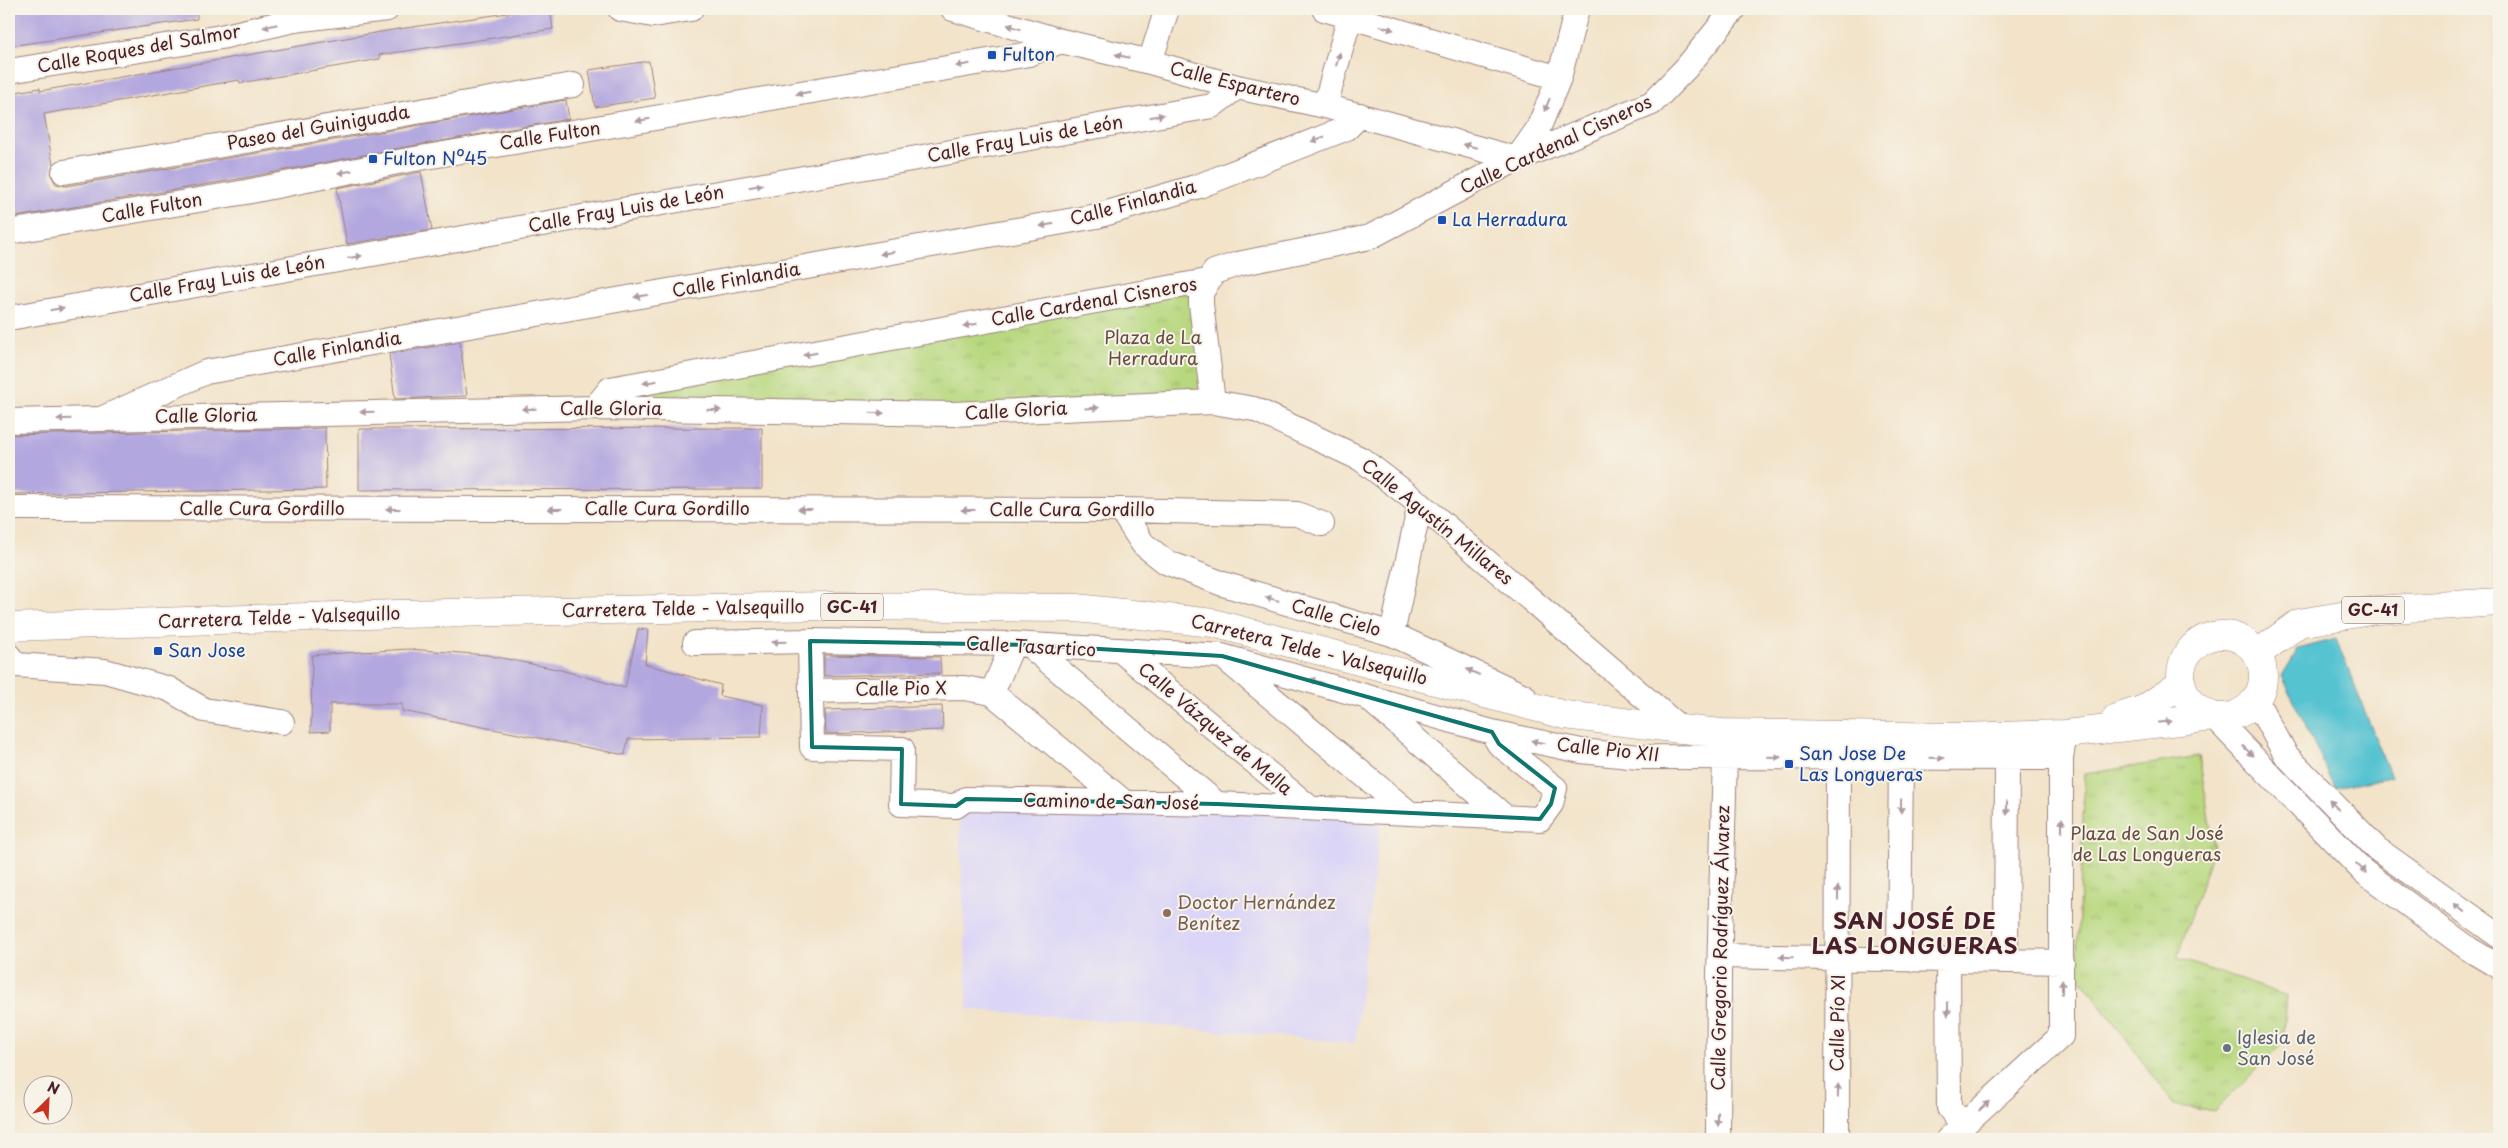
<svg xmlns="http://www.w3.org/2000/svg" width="2508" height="1148" font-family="'Playpen Sans',sans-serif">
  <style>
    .built { fill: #dbd6f7 }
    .grass { fill: url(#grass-tufts); stroke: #817c55 }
    .water { fill: #57c3d1; stroke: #50717e }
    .building { fill: #b3a7df }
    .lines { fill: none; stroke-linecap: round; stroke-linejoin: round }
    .minor-casing { stroke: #9e817a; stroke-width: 26 }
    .major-casing { stroke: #9e817a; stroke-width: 29 }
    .minor { stroke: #fff; stroke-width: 24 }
    .major { stroke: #fff; stroke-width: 28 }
    .oneway { fill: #ae9aa0 }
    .marked { fill: none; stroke: #0f766e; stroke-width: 4; stroke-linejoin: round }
    .transit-dot { fill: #1a4fb4; stroke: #f7f3e8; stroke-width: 2 }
    .education-dot { fill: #8d6e63; stroke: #f7f3e8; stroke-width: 2 }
    .worship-dot { fill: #6b7280; stroke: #f7f3e8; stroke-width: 2 }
    .labels { text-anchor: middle; stroke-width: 4; stroke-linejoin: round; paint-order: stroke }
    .shield { fill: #f7f3e8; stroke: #7e5f64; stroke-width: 1 }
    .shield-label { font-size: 16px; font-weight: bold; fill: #4a1f2b }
    .street-label { font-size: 18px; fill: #4a1f2b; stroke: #f7f3e8 }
    .transit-label { font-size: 18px; fill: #164399; stroke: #f7f3e8; text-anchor: start }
    .park-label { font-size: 18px; fill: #664d40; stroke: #f7f3e8 }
    .education-label { font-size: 18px; fill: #785e54; stroke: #f7f3e8; text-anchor: start }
    .worship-label { font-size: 18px; fill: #5b616d; stroke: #f7f3e8; text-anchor: start }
    .district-label { font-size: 22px; font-weight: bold; letter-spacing: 1px; fill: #4a1f2b; stroke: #f7f3e8 }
  </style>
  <defs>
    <pattern id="grass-tufts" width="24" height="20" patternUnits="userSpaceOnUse" patternTransform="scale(1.25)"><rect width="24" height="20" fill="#b8d87f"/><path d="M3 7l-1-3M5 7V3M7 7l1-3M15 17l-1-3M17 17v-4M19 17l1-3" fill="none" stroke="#a0b96e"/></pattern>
  </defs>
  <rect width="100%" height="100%" fill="#f7f3e8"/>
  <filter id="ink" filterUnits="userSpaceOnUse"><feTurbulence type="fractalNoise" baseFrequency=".02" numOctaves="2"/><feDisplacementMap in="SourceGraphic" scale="10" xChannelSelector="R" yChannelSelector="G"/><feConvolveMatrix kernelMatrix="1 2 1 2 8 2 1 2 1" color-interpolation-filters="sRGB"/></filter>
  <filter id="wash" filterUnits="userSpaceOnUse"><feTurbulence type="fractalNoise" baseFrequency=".0096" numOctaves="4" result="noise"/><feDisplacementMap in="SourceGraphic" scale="20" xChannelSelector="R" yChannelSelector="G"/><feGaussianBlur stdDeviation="1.12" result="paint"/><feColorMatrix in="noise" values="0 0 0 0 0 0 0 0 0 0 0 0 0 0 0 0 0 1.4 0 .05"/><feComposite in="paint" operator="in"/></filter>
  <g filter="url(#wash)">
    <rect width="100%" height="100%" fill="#f2e3c9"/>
    <path class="built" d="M964,801L1381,817L1355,1043L968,1009L959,811Z"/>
    <path class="grass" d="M1196,291L1207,395L955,409L609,403L614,393Z
      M2199,756L2214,849L2177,958L2287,996L2283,1043L2214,1112L2175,1105L2078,975L2077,961L2085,774Z"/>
    <path class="water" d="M2336,639L2391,777L2335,788L2282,676L2298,649Z"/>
    <g id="blocks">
      <path class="building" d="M9,9H197V19L9,46Z
        M535,9H550L553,29L379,55L380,59L240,83L239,80L44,114L53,165L51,175L56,184L66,186L566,100L569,119L400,148L244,178L9,218V93L40,88V91L392,30Z
        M649,61L655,98L595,107L589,70Z
        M421,172L432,230L347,244L337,188Z
        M460,342L467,396L395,399L389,354Z
        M325,428L326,489L9,494V435Z
        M762,428V489L359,490V429Z
        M638,629L648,630L645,664L721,685L720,696L763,705L761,737L628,739L625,755L402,711V704H330V731L311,732L312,655L409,649L487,655L561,670L625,688Z
        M824,655L940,657L941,673L824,676Z
        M942,706L943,730L826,734L825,710Z"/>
    </g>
  </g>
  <g filter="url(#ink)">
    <use href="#blocks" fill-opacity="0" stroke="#9e817a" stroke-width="1"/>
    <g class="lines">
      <g class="minor-casing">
        <path id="minor" d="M620,9L653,15L691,9
          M953,9L1061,41L1150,62L1237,87L1325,106L1517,159
          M1324,9L1559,78
          M1150,62L1167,9
          M9,71L221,37L294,20L387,9
          M1325,106L1352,9
          M1517,159L1538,129L1559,78L1577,9
          M64,172L573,85
          M9,232L246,192L403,161L1029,54L1061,41
          M9,318L1212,106L1237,87
          M595,408L610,389L1207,281
          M103,418L206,372L1097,216L1199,186L1347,128L1360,115
          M9,421L595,408L953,414L1213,402
          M9,508L1121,510L1297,514L1322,524
          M1121,510L1143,544L1166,562L1223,584L1392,634L1524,696
          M1392,634L1420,504
          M810,641L812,747L902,749L901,804L956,806L966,799L1217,804L1540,819L1551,804L1555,788L1499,744L1492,732
          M695,643L810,641L1013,644L1222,656L1492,732L1581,751L1639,757L2061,758L2065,734
          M1013,644L992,693L1124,802
          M1029,645L1217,804
          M1121,651L1310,808
          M9,656L16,665L105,671L169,689L204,710L282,722
          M1227,660L1409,813
          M811,691L964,688L992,693
          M1368,698L1505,817
          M2256,701L2286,755L2377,849L2499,936
          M2214,717L2364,872L2469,949L2499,967
          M1681,729L1420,504L1361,459L1254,409L1213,402L1201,304V293L1214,272L1238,264L1370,237L1517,159L1652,103L1686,68L1734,9
          M1720,956L2062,962
          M1899,959L1901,757
          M1948,960L1949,1108L1964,1125
          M2006,961L2007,759
          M1718,1139L1719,975L1725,756L1723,742
          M1837,1139L1838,757
          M1948,1139L2061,1036V758"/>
      </g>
      <g class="major-casing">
        <path id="major" d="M9,627L397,614L830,606L1077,608L1213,623L1565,715L1681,729L1722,733L1958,737L2065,734L2214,717
          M2181 676a41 41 0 1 1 82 0a41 41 0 1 1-82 0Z
          M2257,654L2299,623L2376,610L2499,602
          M2116,718L2144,709L2181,684"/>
      </g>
      <use href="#minor" class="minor"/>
      <use href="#major" class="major"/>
    </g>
    <defs><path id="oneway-solid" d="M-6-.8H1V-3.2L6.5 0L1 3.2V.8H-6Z" transform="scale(1.25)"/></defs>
    <g class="oneway">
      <use href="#oneway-solid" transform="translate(270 26) rotate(167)"/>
      <use href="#oneway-solid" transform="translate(1014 27) rotate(-163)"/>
      <use href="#oneway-solid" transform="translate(1387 28) rotate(16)"/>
      <use href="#oneway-solid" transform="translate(1122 56) rotate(-166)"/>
      <use href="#oneway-solid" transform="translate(1338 59) rotate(-74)"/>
      <use href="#oneway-solid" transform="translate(963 65) rotate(170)"/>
      <use href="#oneway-solid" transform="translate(803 93) rotate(170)"/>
      <use href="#oneway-solid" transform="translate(1547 105) rotate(112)"/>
      <use href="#oneway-solid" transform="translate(1157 116) rotate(-10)"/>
      <use href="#oneway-solid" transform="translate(643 120) rotate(170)"/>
      <use href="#oneway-solid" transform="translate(1318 139) rotate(159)"/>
      <use href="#oneway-solid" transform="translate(1470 146) rotate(-164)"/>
      <use href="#oneway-solid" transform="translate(345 172) rotate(169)"/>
      <use href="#oneway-solid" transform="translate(756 186) rotate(-10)"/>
      <use href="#oneway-solid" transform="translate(1047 225) rotate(170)"/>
      <use href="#oneway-solid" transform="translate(887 253) rotate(170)"/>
      <use href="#oneway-solid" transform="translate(355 257) rotate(-10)"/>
      <use href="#oneway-solid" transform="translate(641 296) rotate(170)"/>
      <use href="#oneway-solid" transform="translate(57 309) rotate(-10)"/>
      <use href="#oneway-solid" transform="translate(970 325) rotate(170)"/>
      <use href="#oneway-solid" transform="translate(810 354) rotate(170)"/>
      <use href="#oneway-solid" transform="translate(650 382) rotate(170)"/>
      <use href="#oneway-solid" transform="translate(1092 408) rotate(-3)"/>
      <use href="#oneway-solid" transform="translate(529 409) rotate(179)"/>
      <use href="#oneway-solid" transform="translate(714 410) rotate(1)"/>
      <use href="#oneway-solid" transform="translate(367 412) rotate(179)"/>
      <use href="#oneway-solid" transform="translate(877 413) rotate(1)"/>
      <use href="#oneway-solid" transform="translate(64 419) rotate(178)"/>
      <use href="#oneway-solid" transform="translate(393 509) rotate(-180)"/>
      <use href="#oneway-solid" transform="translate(555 509) rotate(-180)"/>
      <use href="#oneway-solid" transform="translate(805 509) rotate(-180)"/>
      <use href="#oneway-solid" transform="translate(968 510) rotate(-180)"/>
      <use href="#oneway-solid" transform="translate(1272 599) rotate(-164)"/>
      <use href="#oneway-solid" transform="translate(779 642) rotate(179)"/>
      <use href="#oneway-solid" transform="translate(942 643) rotate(-179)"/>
      <use href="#oneway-solid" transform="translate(1156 653) rotate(-177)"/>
      <use href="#oneway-solid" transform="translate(1473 672) rotate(-155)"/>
      <use href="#oneway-solid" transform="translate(1316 681) rotate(-165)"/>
      <use href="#oneway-solid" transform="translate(2165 722) rotate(-6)"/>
      <use href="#oneway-solid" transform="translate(1538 742) rotate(-168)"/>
      <use href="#oneway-solid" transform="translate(2248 751) rotate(45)"/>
      <use href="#oneway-solid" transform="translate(1774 757) rotate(1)"/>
      <use href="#oneway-solid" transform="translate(1937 758) rotate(1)"/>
      <use href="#oneway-solid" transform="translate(2334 805) rotate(-134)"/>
      <use href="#oneway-solid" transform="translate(1901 806) rotate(91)"/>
      <use href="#oneway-solid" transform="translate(2007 808) rotate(90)"/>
      <use href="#oneway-solid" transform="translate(2062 825) rotate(-90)"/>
      <use href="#oneway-solid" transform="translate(2361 868) rotate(44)"/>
      <use href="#oneway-solid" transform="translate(1838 893) rotate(-90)"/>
      <use href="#oneway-solid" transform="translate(2459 908) rotate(-144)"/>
      <use href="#oneway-solid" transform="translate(1786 957) rotate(-179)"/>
      <use href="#oneway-solid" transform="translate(2062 987) rotate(-89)"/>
      <use href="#oneway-solid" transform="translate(1948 1009) rotate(90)"/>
      <use href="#oneway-solid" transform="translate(1838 1091) rotate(-89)"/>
      <use href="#oneway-solid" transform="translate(1984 1106) rotate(-43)"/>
      <use href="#oneway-solid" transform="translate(1718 1119) rotate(90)"/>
    </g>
  </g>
  <path class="marked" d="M810,641L1029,645L1222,656L1492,732L1499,744L1555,788L1551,804L1540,819L1217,804L966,799L956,806L901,804L902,749L812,747Z"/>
  <g class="transit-dot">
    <rect x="987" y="50" width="10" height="10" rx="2.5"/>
    <rect x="368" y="154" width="10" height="10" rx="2.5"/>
    <rect x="1437" y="215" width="10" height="10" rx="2.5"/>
    <rect x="153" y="646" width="10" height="10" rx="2.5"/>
    <rect x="1784" y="759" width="10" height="10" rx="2.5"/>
  </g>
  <circle class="education-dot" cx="1167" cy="913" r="5"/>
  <circle class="worship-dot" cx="2227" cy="1048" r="5"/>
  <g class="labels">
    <g class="shield">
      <rect x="821" y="593.5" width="62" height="27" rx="4"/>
      <rect x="2342" y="596.5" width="62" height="27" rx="4"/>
    </g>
    <g class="shield-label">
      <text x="852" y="613">GC-41</text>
      <text x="2373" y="616">GC-41</text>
    </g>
    <g class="street-label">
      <text transform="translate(139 49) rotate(-10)" y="6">Calle Roques del Salmor</text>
      <text transform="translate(1235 84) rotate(14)" y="6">Calle Espartero</text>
      <text transform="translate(318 128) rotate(-10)" y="6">Paseo del Guiniguada</text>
      <text transform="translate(550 136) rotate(-9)" y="6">Calle Fulton</text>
      <text transform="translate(1025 139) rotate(-10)" y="6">Calle Fray Luis de León</text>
      <text transform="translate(1556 145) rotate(-25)" y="6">Calle Cardenal Cisneros</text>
      <text transform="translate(1133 203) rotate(-15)" y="6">Calle Finlandia</text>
      <text transform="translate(152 208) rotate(-10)" y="6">Calle Fulton</text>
      <text transform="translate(626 209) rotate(-10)" y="6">Calle Fray Luis de León</text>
      <text transform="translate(227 279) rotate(-10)" y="6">Calle Fray Luis de León</text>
      <text transform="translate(736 280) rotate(-10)" y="6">Calle Finlandia</text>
      <text transform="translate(1094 302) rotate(-10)" y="6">Calle Cardenal Cisneros</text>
      <text transform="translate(337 349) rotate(-10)" y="6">Calle Finlandia</text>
      <text x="611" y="415">Calle Gloria</text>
      <text transform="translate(1016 411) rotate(-3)" y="6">Calle Gloria</text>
      <text transform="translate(206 416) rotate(-1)" y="6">Calle Gloria</text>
      <text x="262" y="515">Calle Cura Gordillo</text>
      <text x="667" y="515">Calle Cura Gordillo</text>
      <text x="1072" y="516">Calle Cura Gordillo</text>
      <text transform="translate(1437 522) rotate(39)" y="6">Calle Agustín Millares</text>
      <text transform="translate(683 609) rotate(-1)" y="6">Carretera Telde - Valsequillo</text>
      <text transform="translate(279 618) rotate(-2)" y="6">Carretera Telde - Valsequillo</text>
      <text transform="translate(1336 618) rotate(16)" y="6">Calle Cielo</text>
      <text transform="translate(1031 647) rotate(3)" y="6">Calle Tasartico</text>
      <text transform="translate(1309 650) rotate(14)" y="6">Carretera Telde - Valsequillo</text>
      <text transform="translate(901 689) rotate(-1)" y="6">Calle Pio X</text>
      <text transform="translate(1215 729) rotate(40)" y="6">Calle Vázquez de Mella</text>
      <text transform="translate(1608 750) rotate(6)" y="6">Calle Pio XII</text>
      <text transform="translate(1111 802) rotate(1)" y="6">Camino de San José</text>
      <text transform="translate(1721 948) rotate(-89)" y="6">Calle Gregorio Rodríguez Álvarez</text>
      <text transform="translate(1838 1023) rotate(-89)" y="6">Calle Pío XI</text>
    </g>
    <g class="transit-label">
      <text x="1002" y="61">Fulton</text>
      <text x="383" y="165">Fulton Nº45</text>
      <text x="1452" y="226">La Herradura</text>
      <text x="168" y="657">San Jose</text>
      <text x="1799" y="760">San Jose De<tspan x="1799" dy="21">Las Longueras</tspan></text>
    </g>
    <g class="park-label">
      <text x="1153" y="344">Plaza de La<tspan x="1153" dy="21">Herradura</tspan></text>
      <text x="2147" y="840">Plaza de San José<tspan x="2147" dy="21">de Las Longueras</tspan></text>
    </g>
    <g class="education-label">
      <text x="1177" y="909">Doctor Hernández<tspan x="1177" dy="21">Benítez</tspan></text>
    </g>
    <g class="worship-label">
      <text x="2237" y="1044">Iglesia de<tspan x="2237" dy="21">San José</tspan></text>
    </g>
    <g class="district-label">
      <text x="1915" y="929">SAN JOSÉ DE<tspan x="1915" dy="25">LAS LONGUERAS</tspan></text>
    </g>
  </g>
  <rect width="2508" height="1148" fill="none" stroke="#f7f3e8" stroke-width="30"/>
  <g transform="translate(48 1100) rotate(24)"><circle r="24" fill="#f7f3e8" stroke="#b29e9c"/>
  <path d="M0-4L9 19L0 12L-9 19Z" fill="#c8321e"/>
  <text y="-8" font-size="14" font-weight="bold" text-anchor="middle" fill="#4a1f2b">N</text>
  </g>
</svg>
